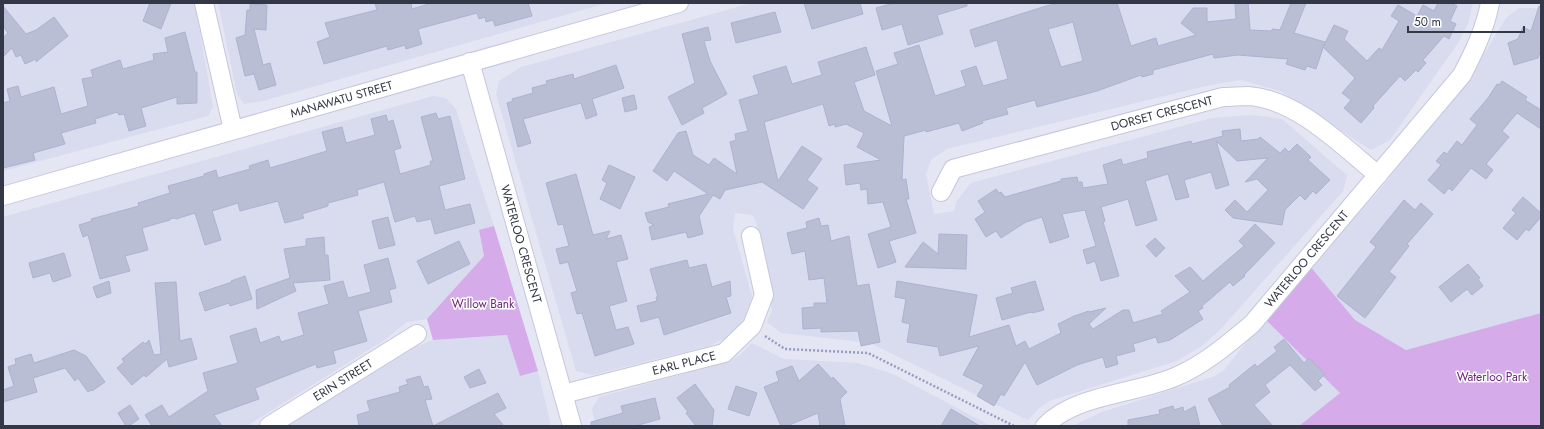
<svg xmlns="http://www.w3.org/2000/svg" width="1544" height="429" font-family="Jost,sans-serif">
  <style>
    .residential { fill: #d9dbef }
    .green { fill: #d5abea }
    .building { fill: #b9bed5; stroke: #acb2d1; fill-rule: evenodd }
    .lines { fill: none; stroke-linecap: round; stroke-linejoin: round }
    .minor-casing { stroke: #c4c7dd; stroke-width: 20 }
    .path { stroke: #979dc2; stroke-width: 2.5; stroke-dasharray: 2 2; stroke-linecap: butt }
    .minor { stroke: #fff; stroke-width: 18 }
    .labels { text-anchor: middle; stroke-width: 3; stroke-linejoin: round; paint-order: stroke }
    .street-label { font-size: 12px; fill: #343746; stroke: #fff }
    .park-label { font-size: 12px; fill: #6d257a; stroke: #fff }
  </style>
  <rect width="100%" height="100%" fill="#e5e6f3"/>
  <path class="residential" d="M3,3H195L213,107L208,116L3,171Z
    M218,3H607L263,101L244,104L237,94Z
    M752,3H1473L1468,24L1458,43L1390,140L1371,150L1280,91L1241,80L1210,85L947,149L931,160L926,174L934,214L954,211L956,202L971,183L1212,118L1253,115L1282,119L1347,175L1343,191L1221,329L1202,346L1177,361L1049,401L1037,410L1028,420L870,343L781,333L767,322L772,310L756,221L752,215L735,213L733,229L752,296L748,313L736,329L726,338L709,346L592,375L576,371L496,94L499,81L521,67Z
    M1519,8H1541V313L1406,350L1355,320L1309,265L1378,192L1473,72L1506,18Z
    M433,96L446,98L456,109L494,226L479,231L484,256L427,319L407,322L386,339L247,426H3V217Z
    M1265,319L1340,393L1299,426H1072L1102,412L1215,376L1224,370Z
    M507,335L520,375L538,371L551,426H286L402,352L433,340Z
    M752,343L784,359L858,363L893,374L991,426H596L592,409L599,397L730,361L740,355Z"/>
  <path class="green" d="M494,226L538,371L520,376L507,335L433,340L427,319L484,256L479,230Z
    M1309,265L1355,320L1406,350L1541,313V426H1299L1340,393L1265,319Z"/>
  <path class="building" d="M150,3H171L161,29L143,21Z
    M375,3H411L412,9L432,3H528L532,16L495,26L493,20L486,22L485,17L479,19L477,13L418,29L422,44L406,49L405,45L388,50L387,46L324,64L317,42L330,37L325,23L377,10Z
    M804,3H860L863,14L812,29Z
    M894,3H967V6L937,15L943,34L908,45L902,24L882,30L876,8Z
    M1059,3H1117L1131,46L1156,38L1158,46L1196,35L1181,23L1193,8H1207V22L1236,19L1235,3H1248L1250,30L1272,31V29L1280,30L1291,3H1306L1294,33L1325,42L1316,69L1307,66L1305,70L1286,64L1288,59L1238,55L1214,58L1213,54L1153,70V74L1142,77L1141,75L1097,91L1037,107L1035,100L1006,108L1008,114L982,121L983,123L962,131L959,123L926,132V130L904,136L902,180L906,179L909,199H906L916,233L889,241L896,262L878,268L868,234L891,227L883,202L868,204L867,189L861,190L860,183L846,185L844,165L881,160L857,147L864,133L846,124L835,127V124L829,126L823,104L764,122L778,181L802,146L822,159L807,180L818,188L803,209L762,182L725,190L720,199L713,195L699,216L703,234L688,238L686,232L652,240L649,227L654,225L648,222L645,213L669,207L668,204L708,194L674,171L667,181L653,171L678,133L686,131L693,155L709,165L714,158L737,174L730,142L736,140L735,134L748,131L739,100L759,94L753,76L786,66L792,84L822,75L818,62L866,47L875,75L854,82L864,111L892,126L876,71L898,64L894,53L919,45L935,96L966,86L961,71L976,66L983,86L1008,79L997,40L975,47L970,30L1046,6ZM1073,22L1083,61L1061,67L1048,29Z
    M1438,3H1451L1457,6L1450,21L1456,24L1449,39L1444,36L1423,60L1426,63L1418,72L1416,70L1405,81L1400,76L1373,106L1374,108L1361,123L1344,108L1351,100L1342,93L1355,78L1323,47L1334,25L1348,31L1344,39L1367,61L1379,48L1382,50L1399,21L1391,16L1398,5L1417,16L1423,5L1434,11Z
    M250,4L267,5L266,30L254,29L263,65L270,63L276,85L259,90L254,74L245,76L236,38L245,35L247,10H249L250,11Z
    M3,6L26,34L36,30L54,17L68,36L36,62V59L25,64L21,55L16,57L12,48L3,57V38L8,33L3,26Z
    M1539,6H1541V50L1538,58L1514,65L1508,43L1518,39L1523,27L1531,31Z
    M775,12L781,32L736,43L731,23Z
    M708,27L711,40L704,41L710,61L727,94L702,108L704,113L682,125L668,97L695,83L682,34Z
    M185,32L195,72H197V103L177,104V97L141,108L146,126L129,131L124,114L119,115L117,112L95,119L96,123L61,133L65,144L33,153L35,160L3,168V103L10,101L7,89L18,86L21,97L54,87L61,114L88,106L82,79L93,77L91,70L120,60L123,69L154,60L153,54L168,52L165,38Z
    M616,65L624,88L592,99L597,115L586,119L581,103L523,119L531,143L518,147L507,103L513,101L512,99L533,93L532,88L547,84L546,81L573,74L574,79Z
    M1502,81L1527,97L1525,100L1541,110V129L1517,113L1502,131L1509,137L1486,164L1493,170L1486,179L1471,168L1452,191L1449,188L1444,194L1428,180L1441,165L1436,161L1444,152L1447,154L1457,141L1462,145L1477,125L1470,119L1488,98L1497,84L1499,85Z
    M634,95L637,109L625,112L622,98Z
    M436,113L438,119L450,116L465,179L439,186L445,210L470,204L475,223L435,234L431,219L417,222L415,216L395,222L384,182L357,190L358,195L328,203V206L302,214L304,218L285,223L278,201L240,211L238,203L212,211L221,240L205,245L195,213L176,219L175,218L170,219V220L142,228L148,250L125,256L130,271L100,279L88,235L83,237L79,225L92,221L91,219L139,206L138,203L170,193L168,186L204,176V174L216,170L218,178L250,169L249,166L268,160L270,168L327,151L322,132L342,127L346,143L375,135L371,119L386,115L388,122L393,120L401,148L394,150L400,174L431,165L430,161H433L421,117Z
    M1240,129L1241,141L1258,139L1260,137L1280,153L1285,148L1289,152L1297,144L1311,157L1308,160L1330,180L1316,194L1313,191L1305,200L1300,195L1285,210L1282,225L1233,218L1225,210L1235,200L1247,212L1268,190L1257,179L1245,182L1268,158L1237,161L1216,141L1229,185L1216,189L1211,172L1184,180L1189,197L1176,200L1168,174L1145,181L1157,220L1136,226L1128,199L1101,207L1105,221L1103,222L1119,276L1101,281L1095,261L1087,264L1083,250L1096,246L1085,210L1062,214L1069,237L1050,243L1042,217L1026,222L1001,238L996,231L986,237L975,219L985,212L978,201L996,189L999,193L1001,192L1005,197L1061,181V179L1077,177L1078,182H1082L1083,188L1108,184L1103,165L1121,159L1123,165L1148,158L1147,152L1191,141L1192,144L1223,136L1222,131Z
    M609,165L635,177L620,209L600,199L607,183L602,180Z
    M576,174L593,235L610,231L606,239L621,235L628,259L616,262L627,301L609,306L616,330L628,327L634,344L595,356L582,313L577,314L571,293L577,291L568,262L560,264L556,249L569,246L563,224L558,225L546,183Z
    M1523,197L1541,213V217L1529,231L1526,229L1517,240L1503,228L1516,213L1512,210Z
    M1404,200L1415,210L1421,203L1433,214L1407,244L1409,246L1389,272L1396,277L1365,318L1337,296L1376,247L1370,242Z
    M388,217L395,245L379,249L372,221Z
    M819,218L821,226L828,225L831,241L849,236L857,286L869,284L880,342L861,346L858,331L821,332V328L803,329L802,308L814,307V303H827L824,278L809,280L805,251L792,254L787,233L807,228L806,222Z
    M1255,224L1275,243L1244,275L1245,276L1233,286L1230,282L1202,306L1203,308L1198,311L1203,319L1170,340L1158,343L1156,337L1133,344L1135,351L1116,356L1118,364L1106,368L1103,357L1077,365L1037,385L1025,362L1004,396L1001,394L994,406L977,396L984,385L963,375L979,346L940,356L938,347L907,342L910,324L902,322L906,299L895,297L897,281L977,295L969,337L1009,325L1016,346L1025,341L1029,349L1061,333L1058,324L1074,316L1089,311V312L1106,308L1089,324L1093,329L1123,310H1129L1133,323L1163,314L1161,311L1190,292L1175,276L1190,267L1203,281L1244,246L1239,241Z
    M939,234L967,235L966,269L905,267L923,242L938,254Z
    M324,237L325,255H328L330,280L293,283L296,291L257,309L256,290L290,278L284,249L306,246V239Z
    M1155,238L1165,248L1156,257L1146,246Z
    M459,241L470,264L428,284L417,261Z
    M64,253L71,276L53,282L50,273L33,278L29,263Z
    M388,258L396,288L389,290L392,302L358,311L367,341L333,351L336,363L317,368L316,364L255,388L259,399L214,415L222,426H152L145,415L162,405L169,417L208,391L203,373L238,363L230,336L256,328L260,343L279,336L281,342L304,335L298,313L329,304L324,286L343,281L348,298L371,292L364,265Z
    M687,260L689,268L706,264L712,287L730,281L731,296L726,297L731,313L664,335L659,317L641,322L637,306L657,301L656,297H658L650,269Z
    M1468,264L1480,278L1478,279L1483,286L1472,295L1467,289L1451,302L1439,287Z
    M245,276L252,299L230,306L229,303L205,311L199,293L232,282L231,281Z
    M109,281L111,293L97,298L93,287Z
    M1035,281L1044,310L1032,313L1031,312L1002,320L996,298L1013,293L1011,288Z
    M176,282L180,341L191,338L197,359L169,367L167,359L146,377L144,375L132,385L117,368L124,362L122,359L143,342L145,344L149,340L154,355L161,354L155,283Z
    M1284,339L1304,363L1309,358L1325,374L1318,381L1322,385L1315,391L1290,365L1265,385L1270,392L1254,405L1273,426H1223L1208,399L1230,387L1229,385L1255,364L1257,367L1277,351L1274,347Z
    M74,350L86,356L105,382L92,391L91,390L88,392L78,378L75,381L65,368L33,378L37,392L3,402V390L14,386L8,367L16,364L15,359L31,354L34,363Z
    M818,364L832,379L833,377L847,392L840,399L845,426H820L818,413L787,426H781L764,387L779,381L776,372L792,366L799,381Z
    M479,369L486,383L470,388L464,377Z
    M420,376L424,387L428,386L432,399L425,400L433,426L498,393L506,408L494,414L504,426H359L357,415L370,411L367,401L400,392L399,387L408,384L406,380Z
    M695,384L714,410L712,426H696L686,413L688,412L677,398Z
    M736,386L757,393L749,416L728,409Z
    M655,398L660,419L635,426H591V422L623,413L621,406Z
    M130,405L139,419L129,426H126L118,413Z
    M1173,406L1174,410L1183,407L1184,412L1195,406L1200,426H1128V420L1160,414L1159,410Z
    M951,409L980,426H941Z"/>
  <g class="lines">
    <g class="minor-casing">
      <g id="minor">
        <path d="M204,3L233,130"/>
        <path id="s1" d="M470,62L572,426"/>
        <path id="s2" d="M941,192L953,169L1223,97C1231,97 1240,96 1248,96C1297,99 1342,146 1378,175"/>
        <path id="s3" d="M3,196L679,3"/>
        <path id="s4" d="M563,394L724,353L752,326L764,295L751,236"/>
        <path id="s5" d="M269,426L417,334"/>
        <path id="s6" d="M1045,426C1076,394 1135,394 1175,377C1204,365 1228,344 1252,324L1462,75C1474,52 1485,29 1490,3"/>
      </g>
    </g>
    <path class="path" d="M765,336L785,349L868,353L1014,426"/>
    <use href="#minor" class="minor"/>
  </g>
  <g class="labels">
    <g class="street-label">
      <text dy="4" stroke="none"><textPath href="#s3" startOffset="352">MANAWATU STREET</textPath></text>
      <text dy="4" stroke="none"><textPath href="#s2" startOffset="242">DORSET CRESCENT</textPath></text>
      <text dy="4" stroke="none"><textPath href="#s1" startOffset="189">WATERLOO CRESCENT</textPath></text>
      <text dy="4" stroke="none"><textPath href="#s6" startOffset="319">WATERLOO CRESCENT</textPath></text>
      <text dy="4" stroke="none"><textPath href="#s4" startOffset="125">EARL PLACE</textPath></text>
      <text dy="4" stroke="none"><textPath href="#s5" startOffset="87">ERIN STREET</textPath></text>
    </g>
    <g class="park-label">
      <text x="483" y="308">Willow Bank</text>
      <text x="1492" y="381">Waterloo Park</text>
    </g>
  </g>
  <rect width="1544" height="429" fill="none" stroke="#343746" stroke-width="8"/>
  <path d="M1408 26v6h116v-6" fill="none" stroke="#343746" stroke-width="2"/>
  <text x="1414" y="26" font-size="12" fill="#343746" stroke="#ffffff" stroke-width="3" paint-order="stroke">50 m</text>
</svg>
